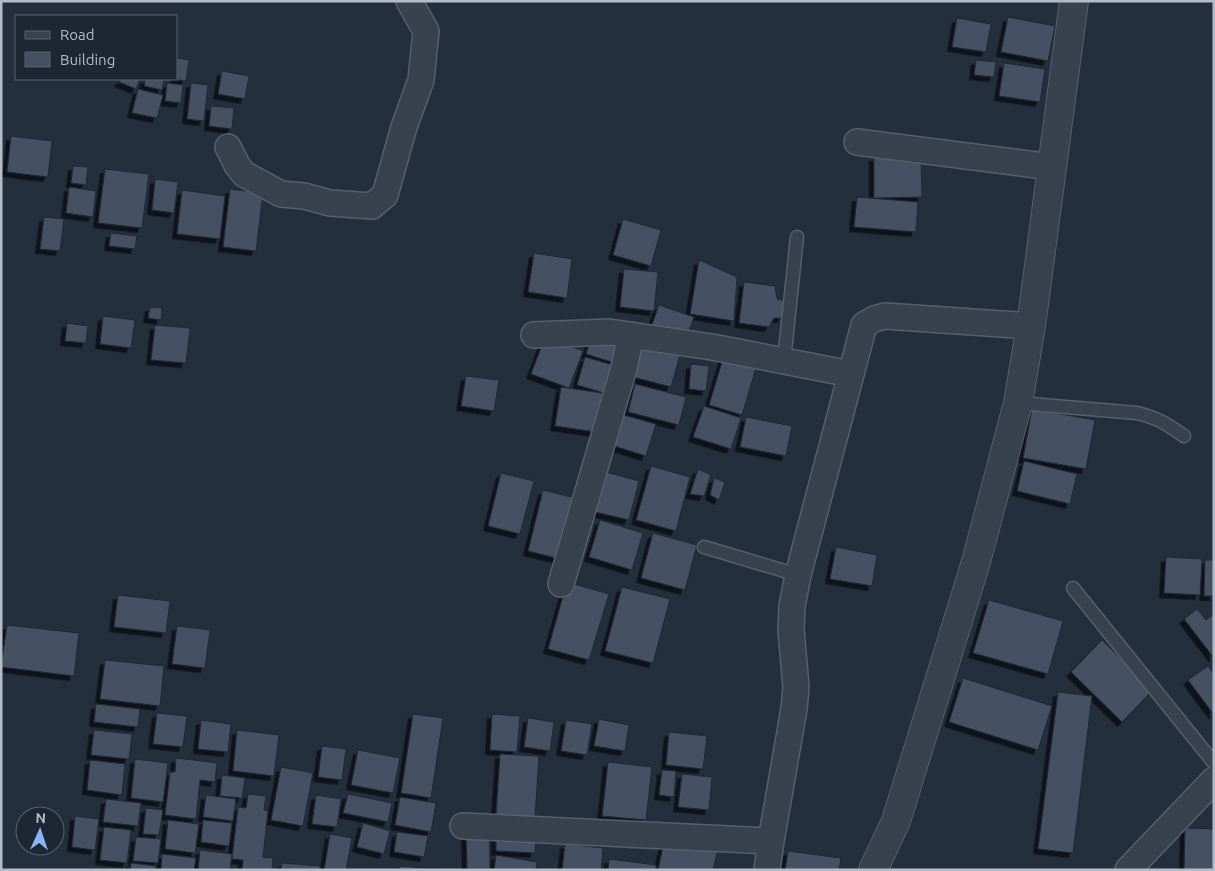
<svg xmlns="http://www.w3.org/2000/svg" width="1215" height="871" font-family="Ubuntu,sans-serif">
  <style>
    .building { fill: #455162; stroke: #1f2835; filter: url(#shadow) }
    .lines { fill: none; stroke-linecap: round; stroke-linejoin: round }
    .service-casing { stroke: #565f6c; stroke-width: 15 }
    .minor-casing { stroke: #565f6c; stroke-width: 28 }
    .tertiary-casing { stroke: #565f6c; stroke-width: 30 }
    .service { stroke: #38414e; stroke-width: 12 }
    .minor { stroke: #38414e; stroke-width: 25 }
    .tertiary { stroke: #38414e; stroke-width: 28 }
  </style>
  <defs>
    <filter id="shadow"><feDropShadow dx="-4.5" dy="4.5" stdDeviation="0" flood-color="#0009"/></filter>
  </defs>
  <rect width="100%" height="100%" fill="#242f3e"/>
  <path class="building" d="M1008,17L1055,26L1048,61L1001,52Z
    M957,18L991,24L986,52L952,47Z
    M176,58L189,60L186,81L171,79H176Z
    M976,60L996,62L994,77L974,75Z
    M1004,63L1045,69L1040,102L999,96Z
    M222,71L249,76L245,99L218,94Z
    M121,79H140L136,89L119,82Z
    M145,79H164L162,90L144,86Z
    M167,83L183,85L181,103L165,101Z
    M191,83L208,85L204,121L187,119Z
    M138,89L163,95L157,118L132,113Z
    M211,106L234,108L232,129L209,126Z
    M11,136L52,141L48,177L7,172Z
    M874,157H921L922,197L874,198Z
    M73,166L88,167L86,185L71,183Z
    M105,169L149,174L142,228L98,223Z
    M155,179L178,182L174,213L152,210Z
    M69,187L96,191L93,217L66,213Z
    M230,189L263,193L256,251L223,247Z
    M182,190L225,196L220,239L177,234Z
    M857,197L918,202L916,232L854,227Z
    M44,217L64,219L60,251L40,249Z
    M623,219L661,230L651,266L613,255Z
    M111,233L137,236L135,249L109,246Z
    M534,253L572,259L567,298L528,292Z
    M699,260L737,277L734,321L690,314Z
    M624,269L658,272L654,311L620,307Z
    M744,282L775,286L777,299L787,301L782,318H774L769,327L739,323Z
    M659,305L694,317L685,342L650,330Z
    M150,307L162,308L161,320L148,318Z
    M103,316L135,320L131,348L100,344Z
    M67,323L88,326L86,343L65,341Z
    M155,325L190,328L186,363L151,360Z
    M592,335L627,346L621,365L586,354Z
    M545,337L583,351L569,388L531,374Z
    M641,345L680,355L671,387L633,377Z
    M725,352L758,361L742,415L709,405Z
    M585,357L620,367L611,395L577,385Z
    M691,364L709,366L706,391L689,389Z
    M466,376L499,380L494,411L461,406Z
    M635,384L686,397L679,425L628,412Z
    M561,387L602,393L596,432L555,426Z
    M704,406L741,418L731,449L693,437Z
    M1032,409L1095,420L1086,469L1023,458Z
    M620,414L656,424L646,456L611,445Z
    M746,417L792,426L786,456L740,447Z
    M1024,461L1077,474L1070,504L1017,491Z
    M651,466L690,477L676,531L636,520Z
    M698,469L711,475L704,496L690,494Z
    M606,472L639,481L629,520L595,512Z
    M501,473L534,481L520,534L488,526Z
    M714,478L725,482L719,500L710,495Z
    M543,490L579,499L564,560L528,551Z
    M600,520L643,533L632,570L589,557Z
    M653,533L697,545L685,590L641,578Z
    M836,547L877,555L872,586L830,579Z
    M1166,557L1202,559L1200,595L1164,593Z
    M1205,560H1214V596H1204Z
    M567,582L609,594L589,660L548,649Z
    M622,587L670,599L653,663L605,651Z
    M118,595L170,601L166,633L114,627Z
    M989,600L1063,621L1048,674L973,653Z
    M1197,609L1206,620L1214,614V658L1184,619Z
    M7,625L79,633L74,676L1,667Z
    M177,626L210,630L205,668L172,664Z
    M1102,640L1153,690L1122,722L1071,672Z
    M105,660L164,666L160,706L100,699Z
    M1208,666L1214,674V715L1188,680Z
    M963,678L1052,706L1038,750L949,722Z
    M1058,692L1092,696L1073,853L1038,849Z
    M96,704L140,709L138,727L94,722Z
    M157,713L187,716L183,747L153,744Z
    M413,714L443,718L431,798L401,793Z
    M492,714L520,716L517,752L490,750Z
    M528,718L554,722L550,751L524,747Z
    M599,719L629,725L625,751L594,746Z
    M201,720L231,724L228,752L198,749Z
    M566,720L592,724L587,755L561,751Z
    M94,730L132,734L129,759L91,755Z
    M237,730L279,735L274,776L233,771Z
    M669,732L707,736L703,769L666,765Z
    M322,746L346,749L342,780L318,777Z
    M358,750L400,758L393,793L351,785Z
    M500,754L539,756L535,818L496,815Z
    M176,758L217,763L215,782L200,780L196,819L165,815L170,772H175Z
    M135,759L168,763L163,802L131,798Z
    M90,760L125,764L122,795L87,790Z
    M608,762L652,767L646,820L602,816Z
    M281,767L313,773L303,826L271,820Z
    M662,770L676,771L674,797L659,795Z
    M682,774L712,777L709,810L678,807Z
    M222,775L245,778L242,798L220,796Z
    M248,794L266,796L264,810L268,811L263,857L273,858L272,870H242L243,860L232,859L238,807L246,808Z
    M348,794L392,803L388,822L343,813Z
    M206,795L236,799L233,821L203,817Z
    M316,795L341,799L337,827L312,824Z
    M400,797L436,803L431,832L395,825Z
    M106,799L141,803L138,826L103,822Z
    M146,808L163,810L159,835L143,834Z
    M75,816L99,819L95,850L72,847Z
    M168,820L199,824L195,853L165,849Z
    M203,820L232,823L229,846L201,842Z
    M363,823L390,831L384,854L357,847Z
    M104,827L131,830L127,863L100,860Z
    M1185,828L1214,829V870H1184Z
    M466,829H489L490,869H467Z
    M397,832L428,836L424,857L394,852Z
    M330,834L352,838L346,870H324Z
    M496,836L536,837L535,853L496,851Z
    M136,837L161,839L158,863L133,861Z
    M665,837L718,848L713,870H658Z
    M565,844L603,848L601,870H562Z
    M200,850L232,854L230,870H198Z
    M788,851L841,858L839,870H785Z
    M162,854L196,858L194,870H161Z
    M496,855L537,862L536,870H494Z
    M609,859L656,865V870H608Z
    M131,863L156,866V870H130Z
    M282,863L320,866V870H281Z
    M400,866L435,869V870H399Z"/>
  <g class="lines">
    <g class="service-casing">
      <path id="service" d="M784,361L797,237
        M1018,403L1137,413C1158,418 1167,424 1184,436
        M704,547L798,575
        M1073,588L1214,763"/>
    </g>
    <g class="minor-casing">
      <path id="minor" d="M857,142L1052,167
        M228,147L237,165L244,174L281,194L304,196L330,203L372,206L385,195L404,127L421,80L426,31L409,1
        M534,335L609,332L712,347L851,374
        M561,584L624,368L631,335
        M463,826L771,841
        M767,870L771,841L794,709L796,687L791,630L792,606L798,575L864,325L874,319L885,316L1031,326
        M1128,870L1214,780"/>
    </g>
    <g class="tertiary-casing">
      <path id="tertiary" d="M873,870L896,821L976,562L1018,403L1031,326L1074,1"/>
    </g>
    <use href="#service" class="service"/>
    <use href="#minor" class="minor"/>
    <use href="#tertiary" class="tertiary"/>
  </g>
  <rect width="1215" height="871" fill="none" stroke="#b4bcc9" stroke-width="5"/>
  <rect x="15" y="15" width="162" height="65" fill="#1d2633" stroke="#59626f"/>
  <rect x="25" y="31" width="25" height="8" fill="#38414e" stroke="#59626f"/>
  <text x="60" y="40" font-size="15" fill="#b4bcc9">Road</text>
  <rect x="25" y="52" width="25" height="15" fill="#455162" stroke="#59626f"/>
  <text x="60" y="65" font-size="15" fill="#b4bcc9">Building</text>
  <g transform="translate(40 831) rotate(3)"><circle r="24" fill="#1d2633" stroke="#59626f"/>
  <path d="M0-4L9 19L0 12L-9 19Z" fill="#8ab4f8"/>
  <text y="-8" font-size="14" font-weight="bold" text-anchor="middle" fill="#b4bcc9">N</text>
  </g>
</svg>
